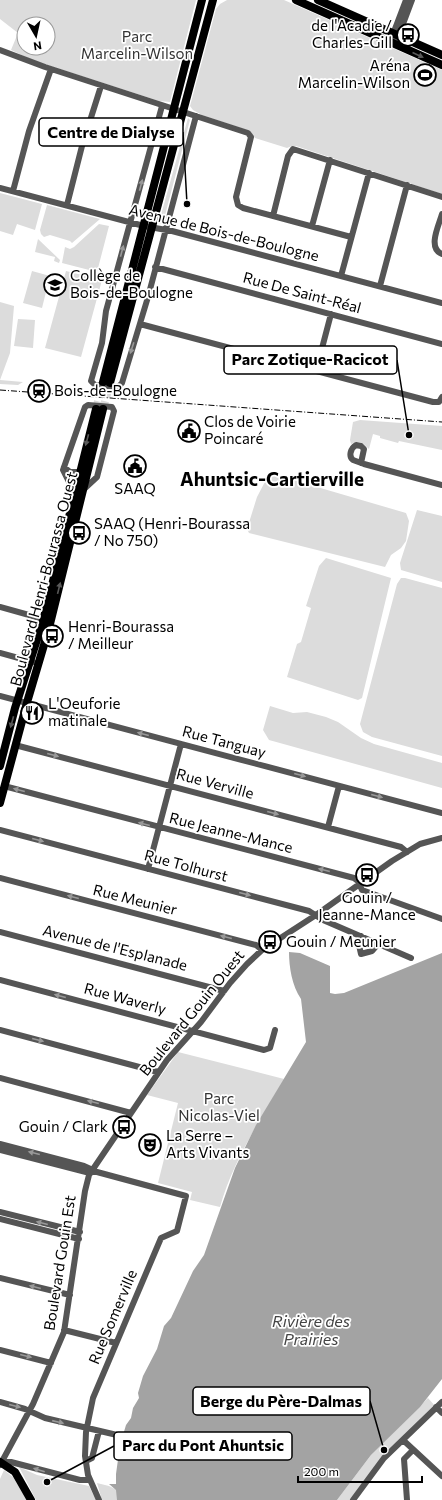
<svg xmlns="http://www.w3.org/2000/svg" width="442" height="1500" font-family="Commissioner,sans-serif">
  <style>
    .green { fill: #dcdcdc; fill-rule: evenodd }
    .water { fill: #a3a3a3 }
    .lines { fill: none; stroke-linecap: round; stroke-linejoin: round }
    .major-tunnel { stroke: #d9d9d9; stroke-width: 8; stroke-dasharray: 8 4; stroke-linecap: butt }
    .minor { stroke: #555; stroke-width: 6 }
    .major { stroke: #000; stroke-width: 8 }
    .rail { stroke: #000; stroke-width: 1; stroke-dasharray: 6 2 1 2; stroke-linecap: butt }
    .oneway { fill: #595959 }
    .oneway2 { fill: #999 }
    .labels { text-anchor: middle; stroke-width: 3.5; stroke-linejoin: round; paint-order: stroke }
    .poi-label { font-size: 15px; fill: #000; stroke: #fff; text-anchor: start }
    .park-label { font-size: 15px; fill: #333; stroke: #fff }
    .street-label { font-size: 15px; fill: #000; stroke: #fff }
    .water-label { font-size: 16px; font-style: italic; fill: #444; stroke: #fff }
    .district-label { font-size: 19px; font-weight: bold; fill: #000; stroke: #fff }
    .leader { fill: none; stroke: #000; stroke-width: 1.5 }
    .callout-dot { fill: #000; stroke: #fff; stroke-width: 1.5 }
    .callout { fill: #fff; stroke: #000; stroke-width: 1.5 }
    .callout-label { font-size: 16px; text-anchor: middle; font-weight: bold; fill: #000 }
  </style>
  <rect width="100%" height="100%" fill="#fff"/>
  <path class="green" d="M0,0H196L170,102L159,101L32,60L11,50L18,33L0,19ZM24,24H48V48H24Z
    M227,0H284L442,70V194L296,146H292L287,148L255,138L250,131L202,115L193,110L190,106L216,9L220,4Z
    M188,118L190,120L163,223L160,224L159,222Z
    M0,193L42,204L35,230L17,224L13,235L0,231Z
    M47,205L100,219L72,243L70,241L50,235L44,237L41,234L40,230Z
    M99,224L109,226L97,272L62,263L65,247L70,249L74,247Z
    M38,239L60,260L59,263L54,261L55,257L35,252Z
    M32,271L50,276L42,308L23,303Z
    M66,271L102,280L81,357L45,348Z
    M0,302L14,306L10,353L0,380L23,382L18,385L0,384Z
    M18,319L35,320L33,348L14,346Z
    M360,420L442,426V450L399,441L398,443L380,438V436L373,434L369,449C364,444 359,439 351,444L350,440L353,422Z
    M276,475L406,513L409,521L406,541L401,548L391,555L385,567L249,533L247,529L257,497L268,476Z
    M417,510L442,516V582L401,570L400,563Z
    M326,558L391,578L362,698L358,700L287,677L297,644L301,642L311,608L306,606L319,566Z
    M401,578H405L442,588V756L372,737L363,732L360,724L397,584Z
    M270,706L293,713L307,712L326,717L338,722L361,738L374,744L442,763V788L269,740L263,730Z
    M178,1052L284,1079C260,1120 233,1161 220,1207L190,1200L192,1192L158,1183L178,1103L147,1095Z
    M428,1398L436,1407L384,1458L353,1500H337L371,1455Z
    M19,1467L37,1475L89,1486L96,1500H36Z
    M4,1470L13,1477L27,1500H0V1479Z
    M97,1483L109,1486L117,1490V1500H102Z"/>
  <path class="water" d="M289,952L300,953L330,966V993L335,994L344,993L442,953V1379L420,1407L371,1455L337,1500H117L116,1490L109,1484H116V1474L120,1445L126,1425L131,1418L133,1408L139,1398L138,1393L143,1376L157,1349L164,1326L171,1318L193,1271L204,1255L235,1168L256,1125L306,1042L301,999C292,986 289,967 289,952Z"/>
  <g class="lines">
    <path class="major-tunnel" d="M96,409L103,382
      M103,409L110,383"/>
    <path class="minor" d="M397,40L412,0
      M390,42L406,0
      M0,50L45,67L248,133L251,137L236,197L238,205L243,208L351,237
      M162,106L106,311L102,343L91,381L95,385L118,387L122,383L148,297L196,116
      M0,188L144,226L172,231L442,303
      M13,191L29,131L51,69
      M67,205L82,146L101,86
      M442,214C439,225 427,248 442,254
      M273,216L288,156L293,149L442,197
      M312,226L330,160
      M155,267L442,344
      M341,276L369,173
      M380,286L407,185
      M140,324L433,402H439L442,397
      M316,371L331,314
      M361,463L364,449L361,446L356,445C351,448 348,456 353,460L364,464L442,485
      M64,467L70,472H79
      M74,492L63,470L85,407L88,405L112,407L114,411L97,477L83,490
      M0,607L47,620
      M0,653L33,662
      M0,696L442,813
      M15,745L401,847L407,852
      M4,786L354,878L358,881L362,890L442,919
      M328,827L339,786
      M0,830L309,911L323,920L411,958
      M148,869L181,744
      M0,878L256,945L262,950
      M0,932L224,991
      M361,936L359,945L361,954L372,951L378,944
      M0,980L264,1050L270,1048L275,1030
      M0,1030L158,1072
      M0,1078L131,1113
      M0,1144L84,1166L95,1171
      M0,1150L86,1172H97L186,1196L177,1231L161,1238L93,1398L86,1432L85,1456L88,1475L99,1500
      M0,1212L80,1232
      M0,1219L79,1239
      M0,1278L70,1295
      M64,1330L116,1343
      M0,1350L51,1363
      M0,1402L25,1409L45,1418L117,1435
      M436,1407L442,1413
      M403,1440L442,1476
      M86,1461L92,1458L99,1431
      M1,1462H11L80,1480H90
      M0,1465L33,1404L64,1332L85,1191L89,1175L167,1060L201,1022L230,983L247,964L262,950L316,915L392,861L420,844L442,838
      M353,1500L384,1458L442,1402
      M407,1500L404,1459L413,1450"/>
    <path class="major" d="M296,0L442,65
      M318,0L442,55
      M103,382L202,0
      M110,383L213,0
      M0,766L15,708L43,621L96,409
      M0,803L28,699L49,628L103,409
      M0,1462L15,1472L31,1500"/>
    <path class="rail" d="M0,390L442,422"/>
  </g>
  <defs><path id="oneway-solid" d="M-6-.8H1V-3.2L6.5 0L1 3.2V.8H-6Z"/></defs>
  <g class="oneway">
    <use href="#oneway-solid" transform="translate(418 55) rotate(24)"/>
    <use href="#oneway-solid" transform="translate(87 440) rotate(105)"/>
    <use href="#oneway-solid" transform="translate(59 588) rotate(-76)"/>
    <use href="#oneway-solid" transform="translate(12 722) rotate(105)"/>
  </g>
  <g class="oneway2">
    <use href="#oneway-solid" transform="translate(141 185) rotate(-75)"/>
    <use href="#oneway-solid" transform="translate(122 251) rotate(-75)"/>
    <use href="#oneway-solid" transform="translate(132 348) rotate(108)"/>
    <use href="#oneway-solid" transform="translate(143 734) rotate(-165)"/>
    <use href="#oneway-solid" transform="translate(53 755) rotate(15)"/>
    <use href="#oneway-solid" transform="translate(300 775) rotate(15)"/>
    <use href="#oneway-solid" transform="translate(19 790) rotate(-165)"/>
    <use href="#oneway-solid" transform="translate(377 796) rotate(15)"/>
    <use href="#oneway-solid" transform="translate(273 813) rotate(15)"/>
    <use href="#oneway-solid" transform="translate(144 824) rotate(-165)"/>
    <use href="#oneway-solid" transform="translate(38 840) rotate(15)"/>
    <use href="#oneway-solid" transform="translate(324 870) rotate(-166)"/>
    <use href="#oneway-solid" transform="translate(245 894) rotate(15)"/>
    <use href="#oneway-solid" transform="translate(73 897) rotate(-165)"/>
    <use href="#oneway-solid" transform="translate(226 937) rotate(-166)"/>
    <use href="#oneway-solid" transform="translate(60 996) rotate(-165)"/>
    <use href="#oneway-solid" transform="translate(38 1040) rotate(14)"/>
    <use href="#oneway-solid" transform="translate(93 1102) rotate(-166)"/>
    <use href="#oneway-solid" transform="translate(34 1153) rotate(-166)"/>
    <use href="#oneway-solid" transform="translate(42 1223) rotate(-166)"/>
    <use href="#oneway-solid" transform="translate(35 1287) rotate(-166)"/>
    <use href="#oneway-solid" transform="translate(26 1356) rotate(14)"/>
    <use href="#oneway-solid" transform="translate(15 1406) rotate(14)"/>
    <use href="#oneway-solid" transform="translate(58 1422) rotate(13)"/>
    <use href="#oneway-solid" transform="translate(39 1470) rotate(-163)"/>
  </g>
  <defs>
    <g id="bus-ring" transform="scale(1.15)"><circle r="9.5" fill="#fff" stroke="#000" stroke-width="1.5"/><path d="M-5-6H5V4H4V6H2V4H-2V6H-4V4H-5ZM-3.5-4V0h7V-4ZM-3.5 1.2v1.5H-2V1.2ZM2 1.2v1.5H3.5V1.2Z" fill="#000"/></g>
    <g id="stadium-ring" transform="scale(1.15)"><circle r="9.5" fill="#fff" stroke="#000" stroke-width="1.5"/><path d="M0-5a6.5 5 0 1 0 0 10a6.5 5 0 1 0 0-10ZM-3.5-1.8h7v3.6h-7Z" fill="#000"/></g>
    <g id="university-ring" transform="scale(1.15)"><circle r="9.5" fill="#fff" stroke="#000" stroke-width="1.5"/><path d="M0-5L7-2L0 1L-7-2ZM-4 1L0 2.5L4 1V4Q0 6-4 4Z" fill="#000"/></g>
    <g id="station-ring" transform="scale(1.15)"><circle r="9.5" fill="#fff" stroke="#000" stroke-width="1.5"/><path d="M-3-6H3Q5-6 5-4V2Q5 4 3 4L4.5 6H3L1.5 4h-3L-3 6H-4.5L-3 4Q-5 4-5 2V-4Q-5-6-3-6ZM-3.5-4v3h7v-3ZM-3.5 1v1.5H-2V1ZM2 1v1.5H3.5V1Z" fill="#000"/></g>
    <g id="civic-ring" transform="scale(1.15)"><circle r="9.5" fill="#fff" stroke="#000" stroke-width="1.5"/><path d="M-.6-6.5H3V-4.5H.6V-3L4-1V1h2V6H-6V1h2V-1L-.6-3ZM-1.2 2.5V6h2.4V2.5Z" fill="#000"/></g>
    <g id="restaurant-ring" transform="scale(1.15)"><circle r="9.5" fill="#fff" stroke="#000" stroke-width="1.5"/><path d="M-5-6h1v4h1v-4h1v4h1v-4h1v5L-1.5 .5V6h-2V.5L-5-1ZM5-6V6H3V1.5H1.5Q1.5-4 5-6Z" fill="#000"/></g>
    <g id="theatre-ring" transform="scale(1.15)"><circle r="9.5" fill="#fff" stroke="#000" stroke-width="1.5"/><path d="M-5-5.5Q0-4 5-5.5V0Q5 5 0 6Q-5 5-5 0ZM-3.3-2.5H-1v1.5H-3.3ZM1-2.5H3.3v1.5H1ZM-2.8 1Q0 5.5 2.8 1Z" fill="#000"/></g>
  </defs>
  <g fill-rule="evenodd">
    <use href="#bus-ring" x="408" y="35"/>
    <use href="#stadium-ring" x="425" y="75"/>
    <use href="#university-ring" x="55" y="285"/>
    <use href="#station-ring" x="39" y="391"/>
    <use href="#civic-ring" x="189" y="431"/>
    <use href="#civic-ring" x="135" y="466"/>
    <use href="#bus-ring" x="79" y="533"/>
    <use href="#bus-ring" x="52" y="636"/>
    <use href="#restaurant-ring" x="32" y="713"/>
    <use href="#bus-ring" x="367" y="875"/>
    <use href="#bus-ring" x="270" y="942"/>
    <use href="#bus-ring" x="124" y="1127"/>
    <use href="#theatre-ring" x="150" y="1145"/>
  </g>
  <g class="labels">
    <g class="poi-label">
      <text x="392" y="31" text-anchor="end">de l'Acadie /<tspan x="392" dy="17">Charles-Gill</tspan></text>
      <text x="410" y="71" text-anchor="end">Aréna<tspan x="410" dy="17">Marcelin-Wilson</tspan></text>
      <text x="70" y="281">Collège de<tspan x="70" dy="17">Bois-de-Boulogne</tspan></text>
      <text x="54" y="396">Bois-de-Boulogne</text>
      <text x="204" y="427">Clos de Voirie<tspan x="204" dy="17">Poincaré</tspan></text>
      <text x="135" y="494" text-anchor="middle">SAAQ</text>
      <text x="94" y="529">SAAQ (Henri-Bourassa<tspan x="94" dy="17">/ No 750)</tspan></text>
      <text x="68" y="632">Henri-Bourassa<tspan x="68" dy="17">/ Meilleur</tspan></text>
      <text x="48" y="709">L'Oeuforie<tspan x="48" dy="17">matinale</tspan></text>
      <text x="367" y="903" text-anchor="middle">Gouin /<tspan x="367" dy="17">Jeanne-Mance</tspan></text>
      <text x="286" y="947">Gouin / Meunier</text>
      <text x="108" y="1132" text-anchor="end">Gouin / Clark</text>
      <text x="166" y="1141">La Serre –<tspan x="166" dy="17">Arts Vivants</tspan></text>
    </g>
    <g class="park-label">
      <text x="137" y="42">Parc<tspan x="137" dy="17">Marcelin-Wilson</tspan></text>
      <text x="219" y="1104">Parc<tspan x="219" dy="17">Nicolas-Viel</tspan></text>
    </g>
    <g class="street-label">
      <text transform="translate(224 233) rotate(14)" y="5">Avenue de Bois-de-Boulogne</text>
      <text transform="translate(302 293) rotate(15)" y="5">Rue De Saint-Réal</text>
      <text transform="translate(44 579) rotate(-75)" y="5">Boulevard Henri-Bourassa Ouest</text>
      <text transform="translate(224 742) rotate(15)" y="5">Rue Tanguay</text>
      <text transform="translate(215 784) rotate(15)" y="5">Rue Verville</text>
      <text transform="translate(231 833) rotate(14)" y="5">Rue Jeanne-Mance</text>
      <text transform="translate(186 866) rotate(15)" y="5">Rue Tolhurst</text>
      <text transform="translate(135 900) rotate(14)" y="5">Rue Meunier</text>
      <text transform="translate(115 948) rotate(14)" y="5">Avenue de l'Esplanade</text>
      <text transform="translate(125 999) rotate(15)" y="5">Rue Waverly</text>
      <text transform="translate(192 1013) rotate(-51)" y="5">Boulevard Gouin Ouest</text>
      <text transform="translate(60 1263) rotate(-81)" y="5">Boulevard Gouin Est</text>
      <text transform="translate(113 1317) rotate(-67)" y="5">Rue Somerville</text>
    </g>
    <g class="water-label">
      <text x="311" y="1327">Rivière des<tspan x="311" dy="18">Prairies</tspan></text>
    </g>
    <g class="district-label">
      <text x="272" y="486">Ahuntsic-Cartierville</text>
    </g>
  </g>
  <path class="leader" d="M187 204L183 132M409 435L397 360M384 1450L370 1401M47 1482L114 1446"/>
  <g class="callout-dot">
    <circle cx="187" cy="204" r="4"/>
    <circle cx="409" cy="435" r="4"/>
    <circle cx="384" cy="1450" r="4"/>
    <circle cx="47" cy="1482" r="4"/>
  </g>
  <g class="callout">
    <rect x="39" y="118" width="144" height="28" rx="4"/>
    <rect x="224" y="346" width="173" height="28" rx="4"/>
    <rect x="193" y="1387" width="177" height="28" rx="4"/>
    <rect x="114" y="1432" width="178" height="28" rx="4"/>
  </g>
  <g class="callout-label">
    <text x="111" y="138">Centre de Dialyse</text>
    <text x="310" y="365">Parc Zotique-Racicot</text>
    <text x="281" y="1407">Berge du Père-Dalmas</text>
    <text x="203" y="1451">Parc du Pont Ahuntsic</text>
  </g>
  <g transform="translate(36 36) rotate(171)"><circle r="19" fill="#ffffff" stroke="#999999"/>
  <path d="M0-3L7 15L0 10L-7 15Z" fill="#000000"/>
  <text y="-6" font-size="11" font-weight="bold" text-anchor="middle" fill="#000000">N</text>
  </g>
  <path d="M298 1476v6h124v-6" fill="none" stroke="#000000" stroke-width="2"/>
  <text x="304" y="1476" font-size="12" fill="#000000" stroke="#ffffff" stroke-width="3" paint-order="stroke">200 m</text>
</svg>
